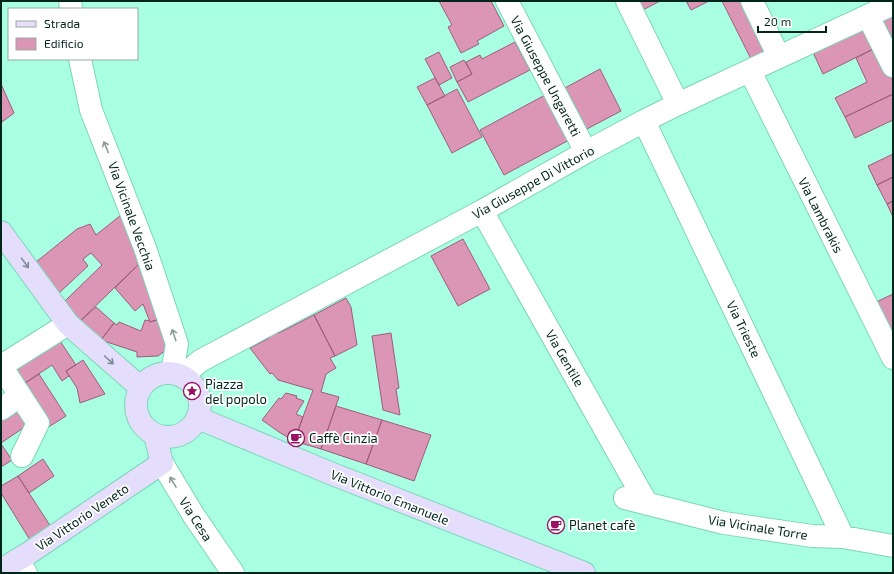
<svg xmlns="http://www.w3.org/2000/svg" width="894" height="574" font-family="'Exo 2',sans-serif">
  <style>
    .building { fill: #dc96b5; stroke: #9d5c7a }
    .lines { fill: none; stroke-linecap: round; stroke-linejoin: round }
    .street-casing { stroke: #7dd4b8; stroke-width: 24 }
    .secondary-casing { stroke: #7dd4b8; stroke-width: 24 }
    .street { stroke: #fff; stroke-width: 22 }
    .secondary { stroke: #e4defc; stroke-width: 22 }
    .oneway { stroke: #8c9d99 }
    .oneway2 { stroke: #7d8b97 }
    .labels { text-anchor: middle; stroke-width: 3.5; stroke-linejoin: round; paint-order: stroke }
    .street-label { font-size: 13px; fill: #00261c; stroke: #fff }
    .poi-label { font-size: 13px; fill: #00261c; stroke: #fff; text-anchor: start }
  </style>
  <rect width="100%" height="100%" fill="#a8ffe2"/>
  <path class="building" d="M439,1H491L504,26L477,41L479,44L461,53L448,27L452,25Z
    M637,1H660L641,11Z
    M686,1H709L691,10Z
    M722,1H745L769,49L751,59Z
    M893,15V54L877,23Z
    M866,24L877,47L823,74L812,50Z
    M515,42L530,70L468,102L457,82L472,74L466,62L480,55L482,59Z
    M877,47L893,80V94L845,117L835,98L867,82L856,58Z
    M439,52L452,78L439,85L425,59Z
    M464,60L472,74L457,82L450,67Z
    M600,69L621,111L585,130L563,89Z
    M435,78L445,96L427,105L417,87Z
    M1,84L14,113L2,122L1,118Z
    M457,89L482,137L452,153L427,105Z
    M547,94L571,139L504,175L480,130Z
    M893,94V120L855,138L845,117Z
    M893,154V177L877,185L868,166Z
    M893,177V201L887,204L877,185Z
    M893,201V217L887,204Z
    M126,211L143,260L80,321L65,301L102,265L91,253L83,259L88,266L59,293L36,262L77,229L90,224L96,235Z
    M463,239L490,289L458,306L431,256Z
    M143,260L160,319L150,322L143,304L135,311L115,288Z
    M893,294V346L872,304Z
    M346,298L351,307L357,345L335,356L314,315Z
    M96,307L114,323L101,340L80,321Z
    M314,315L335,356L330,358L336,368L326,374L321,392L339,397L321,449L294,441L313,390L278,380L272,373L270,374L250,348L269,338L268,335L277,330L279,333Z
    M160,319L167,331L166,350L158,356L137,357V352L101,340L114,323L117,325L119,322L141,331L145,320L150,321V322Z
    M391,333L399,388L396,389L400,415L383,410L372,336Z
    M58,338L76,365L66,371L69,376L62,381L52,365L19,387L8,370Z
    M83,360L105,394L80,403L77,388L66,371Z
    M39,374L66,416L47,428L19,387Z
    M286,393L297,396L296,398L304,401L296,414L303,417L294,441L279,432L262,420L279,398L281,399Z
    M18,401L32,422L1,443V412Z
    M336,406L382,420L366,464L321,449Z
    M382,420L431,435L414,481L366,464Z
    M1,444L12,460L1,467Z
    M43,459L54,476L29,493L18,476Z
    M18,476L51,527L30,540L1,493V486Z"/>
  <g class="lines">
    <g class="street-casing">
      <path id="street" d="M70,1L71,9
        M507,1L586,152
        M627,1L678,104
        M752,1L779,57
        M868,16L893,66
        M80,59L91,110L145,248L177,344L172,373
        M750,71L893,358
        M644,121L843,537
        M482,211L647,504
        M185,378L192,368L200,361L482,211L586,152L644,121L678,104L893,4
        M1,409L20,396
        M22,456L38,423L1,366L68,324
        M162,463L194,516L233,573
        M625,498L724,523L812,536L843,537L893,546
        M18,560L26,573"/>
    </g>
    <g class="secondary-casing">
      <path id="secondary" d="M1,232L68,324L141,388
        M136 405a32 32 0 1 1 64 0a32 32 0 1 1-64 0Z
        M198,418L325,471L584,573
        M1,570L29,553L162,463L155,435"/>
    </g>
    <use href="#street" class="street"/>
    <use href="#secondary" class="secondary"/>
  </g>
  <defs><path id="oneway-shaft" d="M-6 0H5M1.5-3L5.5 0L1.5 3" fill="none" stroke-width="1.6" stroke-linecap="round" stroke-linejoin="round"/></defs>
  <g class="oneway">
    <use href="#oneway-shaft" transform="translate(106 147) rotate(-112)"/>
    <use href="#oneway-shaft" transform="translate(174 335) rotate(-108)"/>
    <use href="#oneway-shaft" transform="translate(173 482) rotate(-121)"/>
  </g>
  <g class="oneway2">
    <use href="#oneway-shaft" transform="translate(25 263) rotate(54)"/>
    <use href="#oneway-shaft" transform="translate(109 360) rotate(42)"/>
  </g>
  <defs>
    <g id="sight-ring" transform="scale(0.9)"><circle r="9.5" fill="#fff" stroke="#9a1163" stroke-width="1.5"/><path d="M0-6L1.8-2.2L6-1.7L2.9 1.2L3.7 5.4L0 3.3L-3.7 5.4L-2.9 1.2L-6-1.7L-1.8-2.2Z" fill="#9a1163"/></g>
    <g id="cafe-ring" transform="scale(0.9)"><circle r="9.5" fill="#fff" stroke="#9a1163" stroke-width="1.5"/><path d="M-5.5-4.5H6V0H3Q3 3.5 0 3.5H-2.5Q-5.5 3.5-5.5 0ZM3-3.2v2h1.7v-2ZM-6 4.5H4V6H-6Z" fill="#9a1163"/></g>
  </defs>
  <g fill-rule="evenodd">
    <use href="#sight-ring" x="192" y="391"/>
    <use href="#cafe-ring" x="296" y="438"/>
    <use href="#cafe-ring" x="556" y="525"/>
  </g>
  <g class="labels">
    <g class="street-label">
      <text transform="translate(546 76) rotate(62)" y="5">Via Giuseppe Ungaretti</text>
      <text transform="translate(533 182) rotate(-29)" y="5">Via Giuseppe Di Vittorio</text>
      <text transform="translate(821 215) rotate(63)" y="5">Via Lambrakis</text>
      <text transform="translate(132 216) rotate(70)" y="5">Via Vicinale Vecchia</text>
      <text transform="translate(744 329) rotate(64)" y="5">Via Trieste</text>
      <text transform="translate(565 358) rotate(60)" y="5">Via Gentile</text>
      <text transform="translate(390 497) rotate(22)" y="5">Via Vittorio Emanuele</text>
      <text transform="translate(82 517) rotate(-34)" y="5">Via Vittorio Veneto</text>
      <text transform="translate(196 519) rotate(57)" y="5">Via Cesa</text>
      <text transform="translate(758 527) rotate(9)" y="5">Via Vicinale Torre</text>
    </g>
    <g class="poi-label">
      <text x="205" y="389">Piazza<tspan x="205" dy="15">del popolo</tspan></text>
      <text x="309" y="443">Caffè Cinzia</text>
      <text x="569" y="530">Planet cafè</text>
    </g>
  </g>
  <rect width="894" height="574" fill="none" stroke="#00261c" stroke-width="4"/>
  <rect x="8" y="8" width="130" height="52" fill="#ffffff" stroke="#99a8a4"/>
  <rect x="16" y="21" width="20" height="6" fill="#e4defc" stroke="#99a8a4"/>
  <text x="44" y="28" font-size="12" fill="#00261c">Strada</text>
  <rect x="16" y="38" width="20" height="12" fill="#dc96b5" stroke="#99a8a4"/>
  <text x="44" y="48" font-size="12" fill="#00261c">Edificio</text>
  <path d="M758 26v6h68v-6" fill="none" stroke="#00261c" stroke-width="2"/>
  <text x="764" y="26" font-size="12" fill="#00261c" stroke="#ffffff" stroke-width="3" paint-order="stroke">20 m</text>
</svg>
